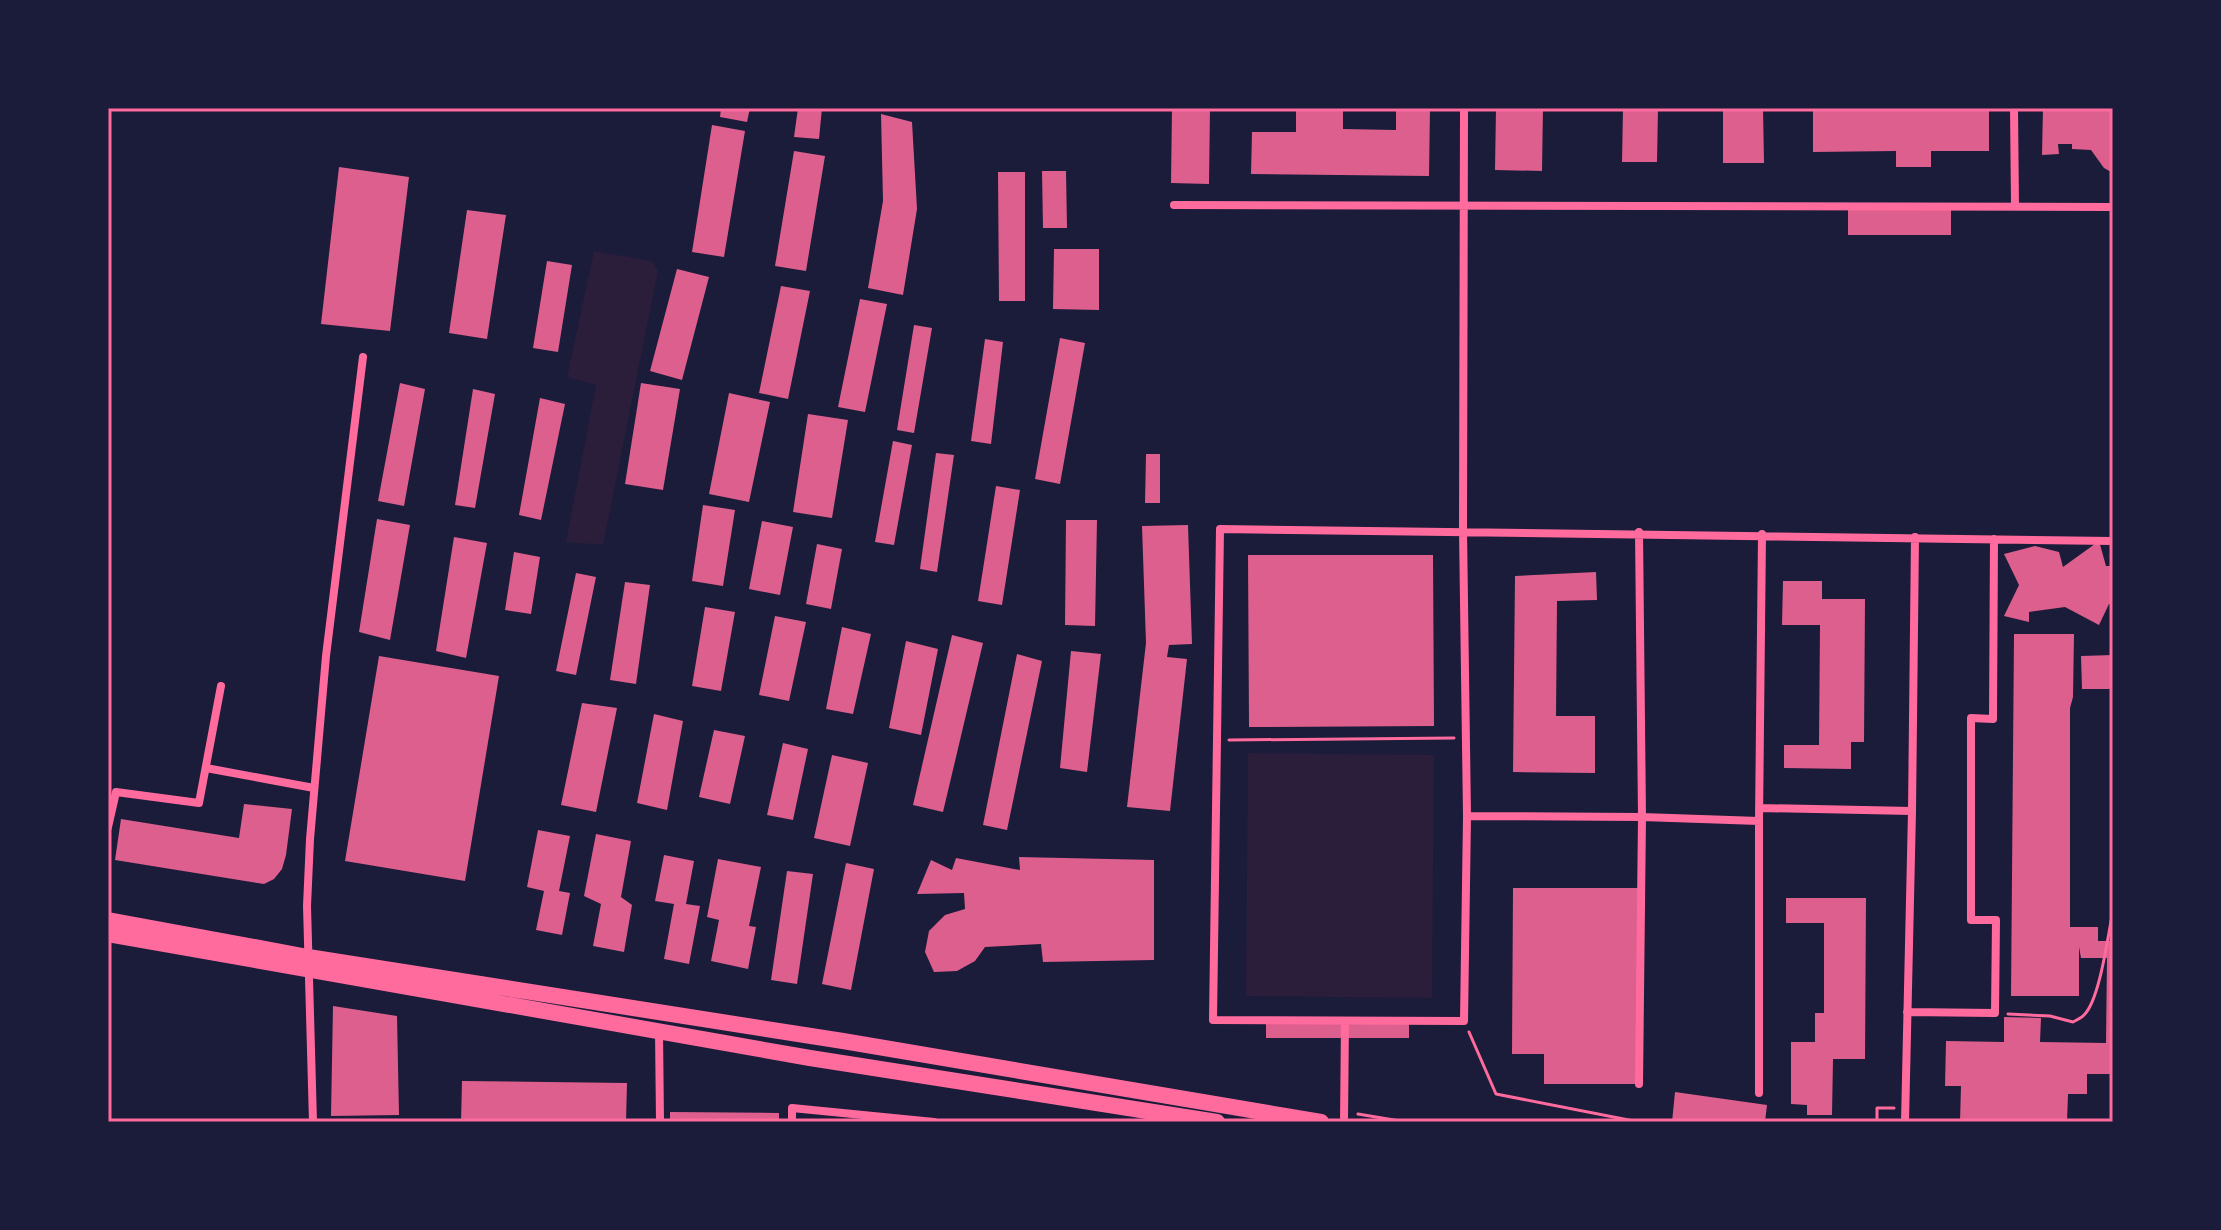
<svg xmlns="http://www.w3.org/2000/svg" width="2221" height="1230" font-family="Montserrat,sans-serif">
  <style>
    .green { fill: #2a1e3b }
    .building { fill: #dd5f8e }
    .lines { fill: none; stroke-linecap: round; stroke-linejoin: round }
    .path { stroke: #ff6b9d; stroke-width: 3 }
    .minor { stroke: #ff6b9d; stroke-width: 8 }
    .secondary { stroke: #ff6b9d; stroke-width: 16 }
    .neatline { fill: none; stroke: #ff6b9d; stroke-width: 3 }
  </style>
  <rect width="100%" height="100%" fill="#1b1b3a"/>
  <path class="green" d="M594,251L652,261L658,271L603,545L566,542L596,385L567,377Z
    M1248,753L1434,755L1432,998L1246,996Z"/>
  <path class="building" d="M721,108H750L747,122L720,117Z
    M798,108H822L819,139L794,137Z
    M1172,108H1210L1209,184L1171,183Z
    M1296,108H1343V129L1396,130V108H1430L1429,176L1251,174L1252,132H1296Z
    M1496,108H1543L1542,171L1495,170Z
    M1623,108H1658L1657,162H1622Z
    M1723,108H1763L1764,163H1723Z
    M1813,108H1989V151H1931V167H1896V151L1813,152Z
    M2043,108H2113V173L2104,168L2091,150L2072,149V144H2058L2059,154L2042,155Z
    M881,114L912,122L917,209L903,295L868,288L883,201Z
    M712,125L745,131L724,257L692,252Z
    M794,151L825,156L806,271L775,266Z
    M339,167L409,177L390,331L321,324Z
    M1042,171H1066L1067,228H1043Z
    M998,172H1025V301H999Z
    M1848,207H1951V235H1848Z
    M467,210L506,215L487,339L449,333Z
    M1054,249H1099V310L1053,309Z
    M547,261L572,265L558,352L533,348Z
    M677,269L709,277L682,380L650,371Z
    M781,286L810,291L788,399L759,393Z
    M860,299L887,304L865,412L838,407Z
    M914,325L932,328L914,433L897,430Z
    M1060,338L1085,343L1060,484L1035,479Z
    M985,339L1003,342L991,444L971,441Z
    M400,383L425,389L404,506L378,501Z
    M641,383L680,389L663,490L625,484Z
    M473,389L495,394L475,508L455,505Z
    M729,393L770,402L749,502L709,494Z
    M540,398L565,404L541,520L519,515Z
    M808,414L848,420L832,518L793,512Z
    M893,441L912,445L894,545L875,542Z
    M936,453L954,455L937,572L920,569Z
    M1146,454H1160V503H1145Z
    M996,486L1020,490L1002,605L978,601Z
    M703,505L735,510L723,586L692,581Z
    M377,519L410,525L390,640L359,632Z
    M1066,520H1097L1095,626L1065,625Z
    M762,521L793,527L780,595L749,589Z
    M1188,525L1192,644L1169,645L1167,657L1187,659L1170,811L1127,807L1146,643L1142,526Z
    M454,537L487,543L466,658L436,651Z
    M2099,541L2106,566H2113V604H2109L2099,625L2065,607L2029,612V622L2004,616L2019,585L2004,554L2035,546L2059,552L2063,567Z
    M817,544L842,549L831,609L806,604Z
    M514,552L540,557L531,614L505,610Z
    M1248,555H1433L1434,726L1249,727Z
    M1596,572L1597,600L1557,601L1556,716H1595V773L1513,772L1515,576Z
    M576,573L596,577L576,675L556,671Z
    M1783,581H1822V599H1865L1864,742H1851V769L1784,768V745H1819L1820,625H1782Z
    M625,582L650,585L636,684L610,680Z
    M705,607L735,612L721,691L692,686Z
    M775,616L806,622L789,701L759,695Z
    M842,627L871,634L853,714L826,709Z
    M2014,634H2074L2073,697L2070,708V927H2098V941H2113V1074H2087V1094H2068L2067,1122H1960L1961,1086H1945L1946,1041L2004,1042V1017L2041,1018L2040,1042L2106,1043L2107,958H2081L2079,947V996H2011Z
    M952,635L983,643L943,812L913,805Z
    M906,641L938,649L921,735L889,728Z
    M1071,651L1101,654L1087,772L1060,768Z
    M1017,654L1042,661L1007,830L983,825Z
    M2113,655V689H2082L2081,656Z
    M379,656L499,676L465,881L345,861Z
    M582,703L617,708L596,812L561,805Z
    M654,714L683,721L667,810L637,803Z
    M714,730L745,736L730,804L699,797Z
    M783,743L808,749L793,820L767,815Z
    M832,755L868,763L850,846L814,838Z
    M244,804L292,809L286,855L282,869L274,879L264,884L115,860L121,819L239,838Z
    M538,830L570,836L559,891L570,893L562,935L536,930L544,891L527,887Z
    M596,834L631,841L621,897L632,905L624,952L593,946L601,904L584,896Z
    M664,855L694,861L686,904L700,906L689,964L664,959L674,904L655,901Z
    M1019,857L1154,860V960L1043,962L1041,944L985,947L975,961L957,971L934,972L925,952L929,931L945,915L965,909L964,893L917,894L931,860L952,870L956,858L1020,870Z
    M718,859L761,867L749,926L756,927L748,969L711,961L719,920L707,917Z
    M846,863L874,869L851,990L822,984Z
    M787,871L813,874L797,984L771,980Z
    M1513,888H1639V1084H1544V1054H1512Z
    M1786,898H1866L1865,1059H1833L1832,1115H1807V1105L1791,1104V1042H1815V1013H1824V923H1786Z
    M333,1006L397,1016L399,1115L331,1116Z
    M1266,1020H1409V1038H1266Z
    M462,1081L627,1083L626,1122H461Z
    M1675,1092L1767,1105L1765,1122H1672Z
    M670,1112L779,1113V1122H670Z"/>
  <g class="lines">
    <path class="path" d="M1229,740L1454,738
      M2008,1014L2050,1016L2073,1022C2077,1020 2081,1018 2084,1015C2100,1000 2108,934 2113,911
      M1469,1032L1496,1094L1639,1122
      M1358,1114L1406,1122
      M1877,1122V1108H1894"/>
    <path class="minor" d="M1464,108L1463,530L1467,816L1464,1021L1213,1020L1220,529C1517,531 1815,535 2113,541
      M2014,108L2015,206
      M1174,205L2113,207
      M206,768L314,788
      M1759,808L1912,811
      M1467,816L1642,817L1639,532
      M1759,821V1093
      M108,827L116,792L199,803L221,686
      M1907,1012L1995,1013L1996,920H1971V718L1993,719L1994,539
      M659,1032L660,1122
      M1639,1084L1642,817L1759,821L1762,534
      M313,1122L307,906L310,839L326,656L363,357
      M792,1122V1108L934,1122
      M1344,1122L1345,1021
      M1905,1122L1912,811L1915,537"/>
    <path class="secondary" d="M108,920L308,957L843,1041L1321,1122
      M108,934L810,1058L1217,1122"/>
  </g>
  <rect width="2221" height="1230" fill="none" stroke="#1b1b3a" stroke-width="220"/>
  <rect x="110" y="110" width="2001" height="1010" class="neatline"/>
</svg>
